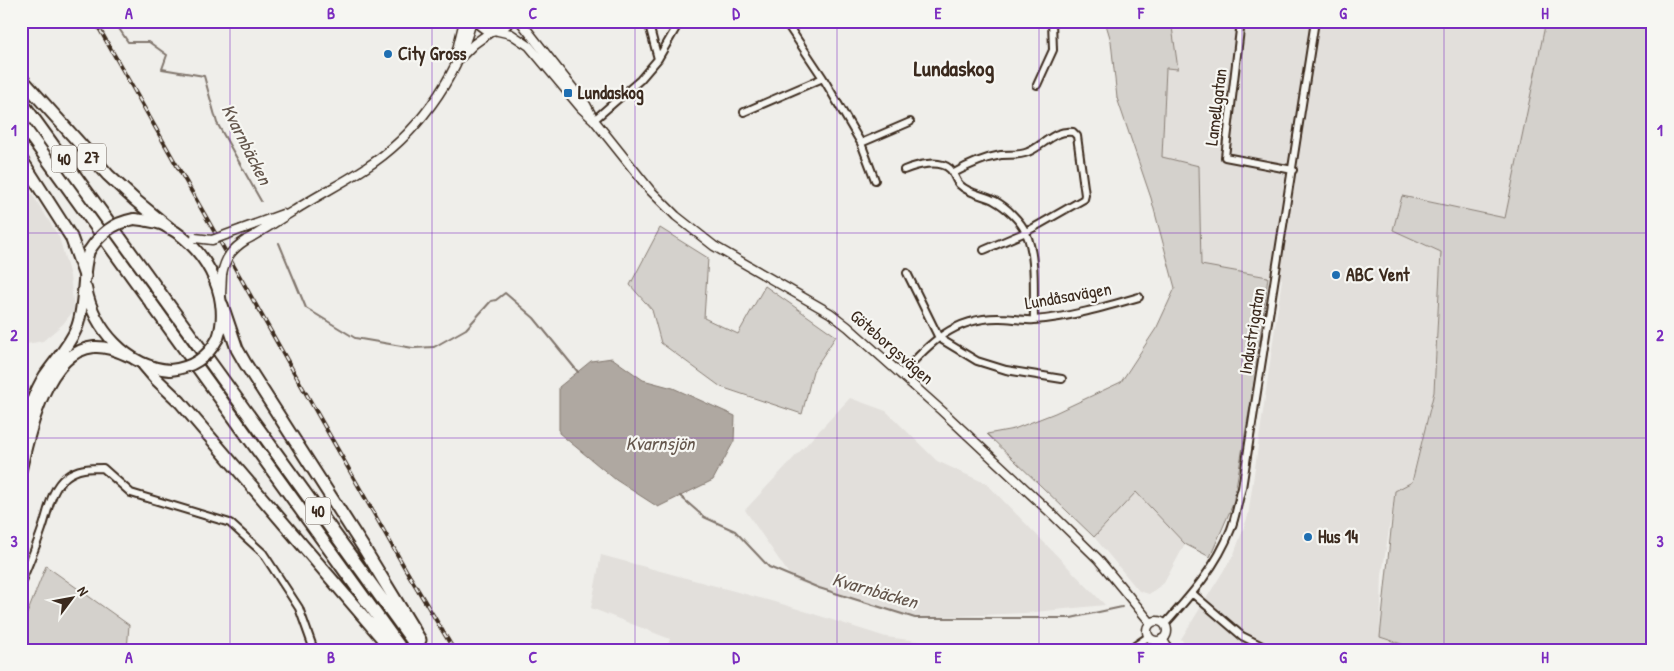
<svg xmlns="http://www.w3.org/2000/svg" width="1674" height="671" font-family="'Patrick Hand',sans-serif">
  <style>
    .built { fill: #e2dfdb }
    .green { fill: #d4d1cc; stroke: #887e75 }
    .water { fill: #afa8a1; stroke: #81766d }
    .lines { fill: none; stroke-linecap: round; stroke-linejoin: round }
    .stream { stroke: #81766d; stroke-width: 2 }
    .minor-casing { stroke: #3b2a1e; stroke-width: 10 }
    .tertiary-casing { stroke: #3b2a1e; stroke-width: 11 }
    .primary-casing { stroke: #3b2a1e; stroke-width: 14 }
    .motorway-casing { stroke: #3b2a1e; stroke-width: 15 }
    .minor { stroke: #f6f6f2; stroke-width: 6 }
    .tertiary { stroke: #f6f6f2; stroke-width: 8 }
    .primary { stroke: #f6f6f2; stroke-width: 10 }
    .motorway { stroke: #f6f6f2; stroke-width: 11 }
    .rail-casing { stroke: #3b2a1e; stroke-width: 4 }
    .rail { stroke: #f6f6f2; stroke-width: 2; stroke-dasharray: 5.5; stroke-linecap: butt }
    .tertiary-bridge-casing { stroke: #3b2a1e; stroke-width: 11; stroke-linecap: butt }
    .primary-bridge-casing { stroke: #3b2a1e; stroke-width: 14; stroke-linecap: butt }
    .tertiary-bridge { stroke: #f6f6f2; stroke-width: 8 }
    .primary-bridge { stroke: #f6f6f2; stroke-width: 10 }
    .grid { fill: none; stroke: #7b2cbf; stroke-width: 1; stroke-opacity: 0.55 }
    .poi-dot { fill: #1f6fb2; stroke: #f6f6f2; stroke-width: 2 }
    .labels { text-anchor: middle; stroke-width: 4.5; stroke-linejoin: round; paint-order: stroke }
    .shield { fill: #f6f6f2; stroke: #73675e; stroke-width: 1 }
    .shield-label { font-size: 16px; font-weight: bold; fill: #3b2a1e }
    .poi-label { font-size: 18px; font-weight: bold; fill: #3b2a1e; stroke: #f6f6f2; text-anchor: start }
    .street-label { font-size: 18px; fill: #3b2a1e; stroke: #f6f6f2 }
    .water-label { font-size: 19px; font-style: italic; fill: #64564c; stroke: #f6f6f2 }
    .district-label { font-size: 22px; font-weight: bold; fill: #3b2a1e; stroke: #f6f6f2 }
    .neatline { fill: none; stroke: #7b2cbf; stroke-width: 2 }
    .grid-label { font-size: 16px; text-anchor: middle; font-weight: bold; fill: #7b2cbf }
  </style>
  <rect width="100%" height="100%" fill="#efeeea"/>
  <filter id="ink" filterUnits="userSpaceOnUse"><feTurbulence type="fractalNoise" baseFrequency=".02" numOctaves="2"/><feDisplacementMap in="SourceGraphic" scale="10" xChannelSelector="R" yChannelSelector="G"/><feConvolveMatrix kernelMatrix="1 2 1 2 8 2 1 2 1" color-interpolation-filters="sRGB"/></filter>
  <g filter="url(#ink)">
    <path class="built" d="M1169,21H1546L1505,218L1402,196L1393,230L1441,252L1434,392L1411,482L1395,491L1382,575L1380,637L1420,650H1189L1181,639L1234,554L1248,516L1282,279L1201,266L1199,167L1162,157L1166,68L1177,69L1172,27Z
      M21,176L59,237L70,276L74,310L63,324L43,341L21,345Z
      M850,398L886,411L937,461L987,484L1105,605L1025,613L915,618L903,616L793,580L745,510Z
      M1136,492L1185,544L1164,583L1149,594L1139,591L1094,537Z
      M601,555L782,604L886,637L988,650H666L670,639L591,608Z"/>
    <path class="green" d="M1105,21H1169L1172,27L1178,69L1166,68L1162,157L1199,166L1201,265L1268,277L1256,372L1233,504L1210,557L1185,544L1136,492L1094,537L987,434L1014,429L1055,413L1121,382L1157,327L1175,288L1151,198L1117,98L1111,41Z
      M1546,21H1653V650H1420L1380,637L1395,491L1412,482L1434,392L1441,252L1393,230L1402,196L1505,218Z
      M660,228L708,258L704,318L738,334L765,286L836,336L813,371L802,414L721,387L661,343L652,310L630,285Z
      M46,566L129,625L127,650H21V629Z"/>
    <path class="water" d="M612,358L643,380L673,388L735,416L734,441L713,480L658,507L616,480L559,433V387L591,361Z"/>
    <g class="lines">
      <path class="stream" d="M114,21L128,42H149L167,55L162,69L204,76L217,123L261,201
        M279,243L306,308L355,338L413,348L434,347L466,329L491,301L496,300L505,293L534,318L578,372
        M680,496L704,517L735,531L769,567L819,588L915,618H1071L1122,607"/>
      <g class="minor-casing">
        <path id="minor" d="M648,21L658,59
          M785,21L823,78L861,143L875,180
          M1241,21L1225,157L1293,170
          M1037,85L1053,50L1052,21
          M744,112L823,78
          M594,120L640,80L658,59L680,21
          M861,143L910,122
          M904,170C916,165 939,159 950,169C955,174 955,181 960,185C969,194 984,195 995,201C1006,207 1021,221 1026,233C1037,257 1033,294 1034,320
          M954,173C968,165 984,158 1001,155C1010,154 1019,156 1028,152C1043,146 1055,129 1073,132L1077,136L1085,195L1084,199L1026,232L984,250
          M907,273L939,338L977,361L1006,370L1062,379
          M901,375C929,343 955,317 1000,318C1011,318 1023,321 1034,320C1067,318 1108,306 1139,297
          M21,583C28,565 36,547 42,529C48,512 51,488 66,477C77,468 90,468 103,468L131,493L230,523L263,553L299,608L314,650
          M1193,594L1242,636L1270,650
          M1165,624C1191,595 1217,566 1231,529C1236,516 1238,501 1242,488L1315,21
          M1129,650L1148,637"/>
      </g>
      <g class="tertiary-casing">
        <path id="tertiary" d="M476,21C485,34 501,34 510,21
          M520,21L586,105L592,116
          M498,31L511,34L529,46L581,108L594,120L650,190L676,216L714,246L830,313L848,327L942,411L1052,514L1098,559L1150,622
          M462,56L474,44L492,31
          M455,58L464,21
          M242,229L283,214
          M246,240C263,231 278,220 295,210C317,196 341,184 364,169C416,136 456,80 472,21
          M221,295L222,274
          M1147 631a10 10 0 1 1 20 0a10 10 0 1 1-20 0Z
          M1162,639L1169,650"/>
      </g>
      <g class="primary-casing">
        <path id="primary" d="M134,219C143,220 152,221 161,224C202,241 233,295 218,338
          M86,288C94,329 127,367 170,370
          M21,436C27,414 33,394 45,375C56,359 70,345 77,327C86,303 81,275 89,251
          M21,469C29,433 47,351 94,347C107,346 119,352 131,357"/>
      </g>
      <g class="motorway-casing">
        <path id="motorway" d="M21,78L108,175L135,200L169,228
          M21,101L419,650
          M21,123L402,650
          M21,159L71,237L85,276
          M222,305L237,349L245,363L365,550L420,640
          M144,365L156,379L180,402L392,650"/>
      </g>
      <use href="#minor" class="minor"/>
      <use href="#tertiary" class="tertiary"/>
      <use href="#primary" class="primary"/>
      <use href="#motorway" class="motorway"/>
      <g class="rail-casing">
        <path id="rail" d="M95,21L406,570L454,650"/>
      </g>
      <use href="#rail" class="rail"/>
      <g class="tertiary-bridge-casing">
        <path id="tertiary-bridge" d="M195,238L212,240L242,229
          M222,274C225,258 232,249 246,240"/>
      </g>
      <g class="primary-bridge-casing">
        <path id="primary-bridge" d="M89,251C100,234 113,223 134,219
          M170,370C192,368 208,357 218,338"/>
      </g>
      <use href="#tertiary-bridge" class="tertiary-bridge"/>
      <use href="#primary-bridge" class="primary-bridge"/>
    </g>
  </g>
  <path class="grid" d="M230,21V650M432,21V650M635,21V650M837,21V650M1039,21V650M1242,21V650M1444,21V650M21,233H1653M21,438H1653"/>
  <g class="poi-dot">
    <circle cx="388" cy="54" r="5"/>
    <rect x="563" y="88" width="10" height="10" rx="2.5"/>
    <circle cx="1336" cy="275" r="5"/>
    <circle cx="1308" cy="537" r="5"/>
  </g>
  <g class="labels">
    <g class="shield">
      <rect x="78" y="143.5" width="28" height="27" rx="4"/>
      <rect x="51.5" y="145.5" width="25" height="27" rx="4"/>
      <rect x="305.5" y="497.5" width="25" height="27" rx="4"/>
    </g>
    <g class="shield-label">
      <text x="92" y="163">27</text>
      <text x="64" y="165">40</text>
      <text x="318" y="517">40</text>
    </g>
    <g class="poi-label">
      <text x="398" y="60">City Gross</text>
      <text x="578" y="99">Lundaskog</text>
      <text x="1346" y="281">ABC Vent</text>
      <text x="1318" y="543">Hus 14</text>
    </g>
    <g class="street-label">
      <text transform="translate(1216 107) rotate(-83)" y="6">Lamellgatan</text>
      <text transform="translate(1068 296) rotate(-10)" y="6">Lundåsavägen</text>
      <text transform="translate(1252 331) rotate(-81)" y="6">Industrigatan</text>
      <text transform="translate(892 347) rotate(41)" y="6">Göteborgsvägen</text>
    </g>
    <g class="water-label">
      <text transform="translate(247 144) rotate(63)" y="7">Kvarnbäcken</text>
      <text x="660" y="450">Kvarnsjön</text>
      <text transform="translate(875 590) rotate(16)" y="7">Kvarnbäcken</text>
    </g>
    <g class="district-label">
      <text x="954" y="76">Lundaskog</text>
    </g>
  </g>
  <rect width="1674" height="671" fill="none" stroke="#f6f6f2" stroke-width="55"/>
  <g transform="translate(72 598) rotate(58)" stroke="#f6f6f2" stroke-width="4" paint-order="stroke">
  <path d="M0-4L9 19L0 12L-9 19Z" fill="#3b2a1e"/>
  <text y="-8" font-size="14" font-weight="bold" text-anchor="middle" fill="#3b2a1e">N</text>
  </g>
  <rect x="28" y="28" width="1618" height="616" class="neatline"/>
  <g class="grid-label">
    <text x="129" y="19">A</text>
    <text x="331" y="19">B</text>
    <text x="533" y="19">C</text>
    <text x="736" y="19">D</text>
    <text x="938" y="19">E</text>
    <text x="1141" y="19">F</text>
    <text x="1343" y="19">G</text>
    <text x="1545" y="19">H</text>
    <text x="14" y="136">1</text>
    <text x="1660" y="136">1</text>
    <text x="14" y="341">2</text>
    <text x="1660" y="341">2</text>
    <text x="14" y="547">3</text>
    <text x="1660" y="547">3</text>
    <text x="129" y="663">A</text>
    <text x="331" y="663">B</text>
    <text x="533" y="663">C</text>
    <text x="736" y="663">D</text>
    <text x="938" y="663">E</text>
    <text x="1141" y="663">F</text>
    <text x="1343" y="663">G</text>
    <text x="1545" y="663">H</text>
  </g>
</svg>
